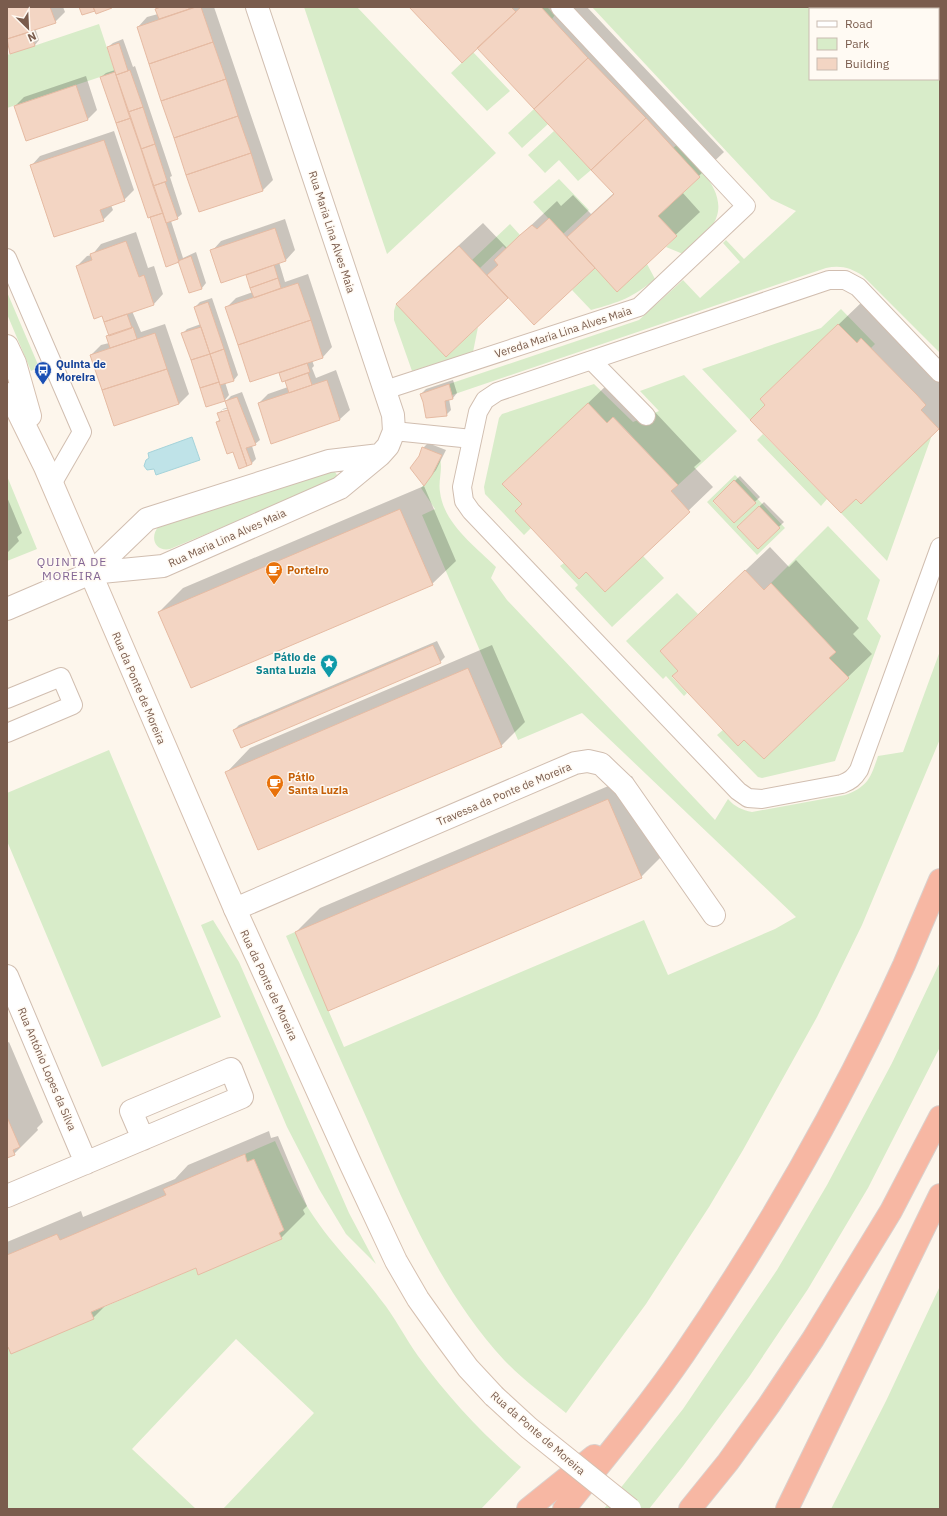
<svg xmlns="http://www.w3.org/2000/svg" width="947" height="1516" font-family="'IBM Plex Sans',sans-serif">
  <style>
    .green { fill: #d8ecc9; fill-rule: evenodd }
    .water { fill: #bfe3e8; stroke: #a5d3da }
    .shadow { fill: #0003; fill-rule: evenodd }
    .building { fill: #f3d5c3; stroke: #e6bba3 }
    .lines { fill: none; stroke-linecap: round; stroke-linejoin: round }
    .service-casing { stroke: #d1beb0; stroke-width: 20 }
    .minor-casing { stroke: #d1beb0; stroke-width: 24 }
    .secondary-casing { stroke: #d6c0b0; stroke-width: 24 }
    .motorway-casing { stroke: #dad1cd; stroke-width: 24 }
    .service { stroke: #fff; stroke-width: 18 }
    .minor { stroke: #fff; stroke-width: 22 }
    .secondary { stroke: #fff; stroke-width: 22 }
    .motorway { stroke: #f7b7a3; stroke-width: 22 }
    .secondary-bridge-casing { stroke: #d6c0b0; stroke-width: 24; stroke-linecap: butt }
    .secondary-bridge { stroke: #fff; stroke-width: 22 }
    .labels { text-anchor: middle; stroke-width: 3; stroke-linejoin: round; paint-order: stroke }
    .street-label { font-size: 11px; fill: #7a5c4d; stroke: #fffaf3 }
    .transit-label { font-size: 11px; font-weight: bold; fill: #164399; stroke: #fffaf3; text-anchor: start }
    .food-label { font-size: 11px; font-weight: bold; fill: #c56008; stroke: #fffaf3; text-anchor: start }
    .culture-label { font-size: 11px; font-weight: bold; fill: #0d838f; stroke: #fffaf3; text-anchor: end }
    .neighbourhood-label { font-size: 12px; letter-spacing: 1px; fill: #846695; stroke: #fffaf3 }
  </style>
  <rect width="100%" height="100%" fill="#fdf6ec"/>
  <path class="green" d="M304,7H357L496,153L387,254Z
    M541,7H547L555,15L552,19Z
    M592,7H940V353L863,276C851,268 841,265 826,268L452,395L449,384L639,320L683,280L700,298L740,262L723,243L726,240L744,259L796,211L771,199ZM810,9H938V79H810Z
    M99,24L115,72L7,108V55Z
    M473,52L510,91L487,111L451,73Z
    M534,109L548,124L522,148L508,133Z
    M554,131L591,170L578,181L559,160L545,173L528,155Z
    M678,144C698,167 735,197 710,229C703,239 692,246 683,254L666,247L677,236L658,216L700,177L673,148Z
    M559,179L589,210L563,234L533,202Z
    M510,224L520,235L506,249L503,246L480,268L472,260Z
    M647,264L655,279C632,298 620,302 591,310L572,290L595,268L617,291Z
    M7,292L39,367L31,371L7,314Z
    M396,304L446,357L478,327L473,352L412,371L394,320V311Z
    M841,309L875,344L871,348L861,338L857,343L838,324L760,399L765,405L750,420L702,369L821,328Z
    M684,375L737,431L678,485L614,417L607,423L588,404L503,483L522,504L515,511L531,528L524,535L485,494L484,487L499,418L502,414L594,384L633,422L659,411L640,391Z
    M763,434L827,499L821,506L757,440Z
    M932,435L887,561L841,513L856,499L861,504Z
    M440,459C443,469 438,481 440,492C444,524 475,546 496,567L491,578L507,600L715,820L728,799C735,807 742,810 752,812L845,795C868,787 871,777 878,756L903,752L940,651V739L862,925L817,1017L743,1150L709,1207L646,1304L566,1413C545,1396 522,1379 504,1360C440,1290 404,1204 367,1119C340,1058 312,997 286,936L295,932L344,1047L644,920L668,975L775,929L796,917L582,713L518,740L422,515L435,509L421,488L432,475Z
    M331,472H335L337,475L334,481L170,549C155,552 149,537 159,526Z
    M735,475L785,528L757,555L707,502ZM734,480L756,503L734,523L713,502ZM759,506L780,528L758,549L737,527Z
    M7,476L37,549L7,561Z
    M828,526L880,580L867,619L881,636L835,761L762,778L758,777L717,735L723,730L738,746L744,740L764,759L849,678L829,658L836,652L771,583Z
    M643,556L664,578L612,627L575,588L578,585L560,566L564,563L579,579L586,572L605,592Z
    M677,593L698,614L660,651L678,671L672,677L687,693L684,696L666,676L663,679L626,641Z
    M109,750L221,1017L102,1067L7,841V793Z
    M213,920L239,962L349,1213L376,1264L346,1234L319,1189L287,1127L201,925Z
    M940,962V1047L868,1188L808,1289L749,1377L683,1466L649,1509H604L683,1409L777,1270L827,1185L892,1063Z
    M275,1141C287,1167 298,1194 314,1217C334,1247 360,1271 381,1300C395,1317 405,1338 418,1356C448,1397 482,1434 521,1467L481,1509H223L314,1413L236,1339L132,1449L196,1509H7V1348L196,1268L198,1274L282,1239L279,1233L284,1230L254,1159L247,1162L245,1154Z
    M940,1286V1509H831L886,1401Z"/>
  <path class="water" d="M192,437L200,460L156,475L154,469L147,470L144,466L146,460L149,458L148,453Z"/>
  <path class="shadow" d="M7,7H63L65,12L55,22L35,28L39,40L35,45L11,52L7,40Z
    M159,7H214L273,180L263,190L200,211L138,27L147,17L158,14L156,9Z
    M410,7H587L724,152L682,192L700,212L617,290L595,266L534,324L509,297L446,356L398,304L421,280L483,223L507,248L557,201L561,206L573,195L591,214L614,193L477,47Z
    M123,39L133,67L135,66L172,176L170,177L182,214L177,218L171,221L183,258L196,252L206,283L202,288L190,292L179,260L178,261L150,216L101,77L106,73L115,70L108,47L113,43Z
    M86,76L97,110L88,119L15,106L24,97Z
    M114,131L134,190L124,200L111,205L113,210L103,220L31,166L40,156Z
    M285,219L295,250L286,260L279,262L285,282L308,274L332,347L323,357L312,360L314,366L312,368L316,378L336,370L350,410L340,419L259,403L268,394L288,387L286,379L282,380L279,372L226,308L236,298L253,292L247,275L250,272L212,251L221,241Z
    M136,232L148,268L154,266L163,294L154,304L132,311L141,332L165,324L189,394L179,404L115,425L91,355L101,345L109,343L107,337L109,334L105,321L77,266L87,256L92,255L101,244Z
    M212,298L238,375L234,380L225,382L229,395L225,400L207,406L182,334L187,329L201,324L195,307L200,302Z
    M863,301L940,371V427L861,503L766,404L785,376Z
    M453,380L457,393L453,398L449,399L451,410L446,415L421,394L426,389Z
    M612,380L631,400L638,394L701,461L694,467L713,487L605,591L504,484Z
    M242,392L260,440L255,444L252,446L256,459L251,464L240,468L234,451L217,422L220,419L218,414L223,409L229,407L226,401L231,396ZM233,407V409L222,413V410Z
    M428,443L446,450L436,470L428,480L420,456L423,448Z
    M740,476L760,497L734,522L714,501Z
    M424,486L456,561L432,584L159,612L183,588Z
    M7,497L22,533L17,537L19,541L7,553Z
    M764,502L784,522L758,547L738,527Z
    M770,547L789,567L796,560L859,628L853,634L872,654L848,677L680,670L661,651Z
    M437,641L445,657L440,662L234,730L239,725Z
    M492,645L525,722L501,746L227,772L250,748Z
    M632,776L665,853L641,877L296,932L320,908Z
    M9,1042L43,1122L37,1128L38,1130L14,1154L7,1157V1043Z
    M269,1131L271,1138L278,1136L307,1206L303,1210L305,1214L281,1238L196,1267L106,1305L93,1318L7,1347V1242L81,1211L83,1217L175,1179L188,1165Z"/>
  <path class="building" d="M7,7H50L56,23L7,39Z
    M79,7H93L95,11L82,15Z
    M93,7H112V8L96,14Z
    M161,7H189V9L159,19L155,9Z
    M196,7H201L213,42L149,64L137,27Z
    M409,7H511L516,12L462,63Z
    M521,7H541L588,58L534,109L477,48Z
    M30,32L35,46L10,54L7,39Z
    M213,42L226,79L161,101L149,64Z
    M119,43L128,71L116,75L107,47Z
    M588,58L646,118L591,170L534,109Z
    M130,70L143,107L128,112L116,75Z
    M115,72L131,118L116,123L100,77Z
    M226,79L238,116L174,138L161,101Z
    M76,85L88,120L26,141L14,106Z
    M143,107L155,144L141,149L128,112Z
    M238,116L251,153L186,175L174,138Z
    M131,118L163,213L148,218L116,123Z
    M646,118L700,177L658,216L677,236L617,292L567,237L614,194L591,170Z
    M104,140L125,201L100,210L104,221L54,237L30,165Z
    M155,144L167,181L153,186L141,149Z
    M251,153L263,191L199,212L186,175Z
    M165,182L178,219L166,223L153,186Z
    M163,213L179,262L166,267L150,217Z
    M549,218L595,268L534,325L487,275L498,265L494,260L520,235L532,225L537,229Z
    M275,228L286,261L221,283L210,250Z
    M126,241L139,277L144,275L154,305L104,322L102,316L94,319L76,266L92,260L90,254Z
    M459,246L508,298L446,357L396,304Z
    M191,256L202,289L189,293L178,261Z
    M274,265L278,278L250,288L246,275Z
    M278,278L281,288L254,298L250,288Z
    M298,283L311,320L238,345L225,307Z
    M208,302L224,349L210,354L194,307Z
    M127,314L132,328L109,336L104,322Z
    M311,320L323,358L250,382L238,345Z
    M838,324L857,343L861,338L917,395L926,405L921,410L939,429L861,504L856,499L841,513L750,420L765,405L760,399Z
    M133,327L137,339L110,348L106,336Z
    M201,327L210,354L191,360L181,333Z
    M155,333L167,369L102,390L90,355Z
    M224,349L234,381L220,385L210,354Z
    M210,354L219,382L200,388L191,360Z
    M307,363L310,372L282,382L279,373Z
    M167,369L179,404L114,426L102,390Z
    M308,373L312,385L289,393L285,381Z
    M327,380L340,420L271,444L258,403Z
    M219,382L225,401L206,407L200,388Z
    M449,384L453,399L445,401L447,416L426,418L423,402L420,394Z
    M237,397L256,445L246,448L252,464L247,466L225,401Z
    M588,403L607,423L613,417L678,485L671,491L690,512L605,592L586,572L579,579L515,511L522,504L502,484Z
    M228,410L247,466L239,469L233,452L227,454L216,422L220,421L217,413Z
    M422,447L442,455L432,475L424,486L410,468L419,456Z
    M734,480L756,503L734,523L713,501Z
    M759,506L780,528L758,549L737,527Z
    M400,509L433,585L191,688L158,612Z
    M745,570L764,590L771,583L836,652L829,658L849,678L764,759L744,740L738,746L672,676L678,671L660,651Z
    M433,645L441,663L241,748L233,730Z
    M468,668L502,747L258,850L225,772Z
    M608,799L642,878L328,1011L295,932Z
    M7,1117L20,1147L13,1150L15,1155L7,1158Z
    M245,1154L247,1162L254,1159L284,1230L279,1233L282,1239L198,1275L196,1268L91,1312L94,1319L11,1354L8,1347L7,1348V1255L57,1234L60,1240L166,1195L163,1189Z"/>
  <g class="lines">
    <g class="service-casing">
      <path id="service" d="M7,258L82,432L52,484
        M592,361L646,416
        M940,373L858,287L845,280H829L497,392L485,400L478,412L462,487L464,501L471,511L738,791L748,798L762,799L842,784C850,781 854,778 859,770L940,547
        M385,390L639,307L746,206L560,7
        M394,431L472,439
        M7,699L61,677L73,705L7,733"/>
    </g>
    <g class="minor-casing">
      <path id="minor" d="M91,573L147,519L329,461L380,455
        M7,609L91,573L163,566L340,488L380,455L388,446L394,431L393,415L257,7
        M235,909L575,763L588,761L601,764L624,786L714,915
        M7,976L86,1163
        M7,1196L242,1097L231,1069L131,1111L143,1139"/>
    </g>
    <g class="secondary-casing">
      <path id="secondary" d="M7,346L15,363L30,416
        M7,394L17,410L45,467L235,909L351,1165L396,1261L418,1299L445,1337L468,1368L494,1396"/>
    </g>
    <g class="motorway-casing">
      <path id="motorway" d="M528,1509L594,1456
        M564,1509C605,1458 647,1408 684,1354C768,1231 842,1101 904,965C916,937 928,909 940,880
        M690,1509L728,1462L769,1405L813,1339L891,1211L940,1117
        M787,1509L940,1195"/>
    </g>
    <use href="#service" class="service"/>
    <use href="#minor" class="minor"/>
    <use href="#secondary" class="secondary"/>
    <use href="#motorway" class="motorway"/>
    <g class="secondary-bridge-casing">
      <path id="secondary-bridge" d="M494,1396L529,1428L630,1509"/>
    </g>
    <use href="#secondary-bridge" class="secondary-bridge"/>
  </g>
  <defs>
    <g id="bus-pin" transform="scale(0.9)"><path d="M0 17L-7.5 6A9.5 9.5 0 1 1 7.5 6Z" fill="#1a4fb4" stroke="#fffaf3"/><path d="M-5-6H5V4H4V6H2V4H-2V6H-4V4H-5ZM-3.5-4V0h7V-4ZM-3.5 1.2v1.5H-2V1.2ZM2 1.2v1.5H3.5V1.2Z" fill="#fff"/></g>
    <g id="cafe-pin" transform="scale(0.9)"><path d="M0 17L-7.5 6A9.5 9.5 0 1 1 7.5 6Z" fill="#e8710a" stroke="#fffaf3"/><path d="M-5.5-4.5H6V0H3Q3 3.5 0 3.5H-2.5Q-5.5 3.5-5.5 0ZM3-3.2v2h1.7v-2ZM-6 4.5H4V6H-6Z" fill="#fff"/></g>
    <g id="sight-pin" transform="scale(0.9)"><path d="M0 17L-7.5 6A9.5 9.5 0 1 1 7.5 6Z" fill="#0f9aa8" stroke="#fffaf3"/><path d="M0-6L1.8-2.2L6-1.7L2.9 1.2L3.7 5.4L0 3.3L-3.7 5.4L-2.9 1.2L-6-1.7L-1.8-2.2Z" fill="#fff"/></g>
  </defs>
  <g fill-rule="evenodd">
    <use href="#bus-pin" x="43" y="370"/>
    <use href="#cafe-pin" x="274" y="570"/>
    <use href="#sight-pin" x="329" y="663"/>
    <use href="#cafe-pin" x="275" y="783"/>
  </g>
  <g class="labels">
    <g class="street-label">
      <text transform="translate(332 232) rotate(72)" y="4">Rua Maria Lina Alves Maia</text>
      <text transform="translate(563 332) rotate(-18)" y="4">Vereda Maria Lina Alves Maia</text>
      <text transform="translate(227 538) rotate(-24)" y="4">Rua Maria Lina Alves Maia</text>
      <text transform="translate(139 688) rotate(67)" y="4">Rua da Ponte de Moreira</text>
      <text transform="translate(504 794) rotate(-23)" y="4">Travessa da Ponte de Moreira</text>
      <text transform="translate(269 985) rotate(65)" y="4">Rua da Ponte de Moreira</text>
      <text transform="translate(47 1069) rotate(67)" y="4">Rua António Lopes da Silva</text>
      <text transform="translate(538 1433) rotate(41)" y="4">Rua da Ponte de Moreira</text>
    </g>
    <g class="transit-label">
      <text x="56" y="368">Quinta de<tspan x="56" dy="13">Moreira</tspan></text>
    </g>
    <g class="food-label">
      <text x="287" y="574">Porteiro</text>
      <text x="288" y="781">Pátio<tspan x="288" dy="13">Santa Luzia</tspan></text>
    </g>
    <g class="culture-label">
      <text x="316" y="661">Pátio de<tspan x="316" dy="13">Santa Luzia</tspan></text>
    </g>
    <g class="neighbourhood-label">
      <text x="72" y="566">QUINTA DE<tspan x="72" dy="14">MOREIRA</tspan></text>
    </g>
  </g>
  <rect width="947" height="1516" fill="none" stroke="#7a5c4d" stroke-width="16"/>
  <rect x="809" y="8" width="130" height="72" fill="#fffaf3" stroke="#cabbb1"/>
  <rect x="817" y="21" width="20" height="6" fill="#ffffff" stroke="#cabbb1"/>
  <text x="845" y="28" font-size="12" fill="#7a5c4d">Road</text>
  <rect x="817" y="38" width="20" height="12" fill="#d8ecc9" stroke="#cabbb1"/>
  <text x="845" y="48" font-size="12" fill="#7a5c4d">Park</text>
  <rect x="817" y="58" width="20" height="12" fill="#f3d5c3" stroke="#cabbb1"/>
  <text x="845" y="68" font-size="12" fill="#7a5c4d">Building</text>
  <g transform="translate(28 28) rotate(156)" stroke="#fffaf3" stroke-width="3" paint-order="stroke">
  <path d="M0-3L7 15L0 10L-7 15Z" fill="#7a5c4d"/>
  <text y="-6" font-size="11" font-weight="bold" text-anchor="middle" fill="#7a5c4d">N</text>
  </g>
</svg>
